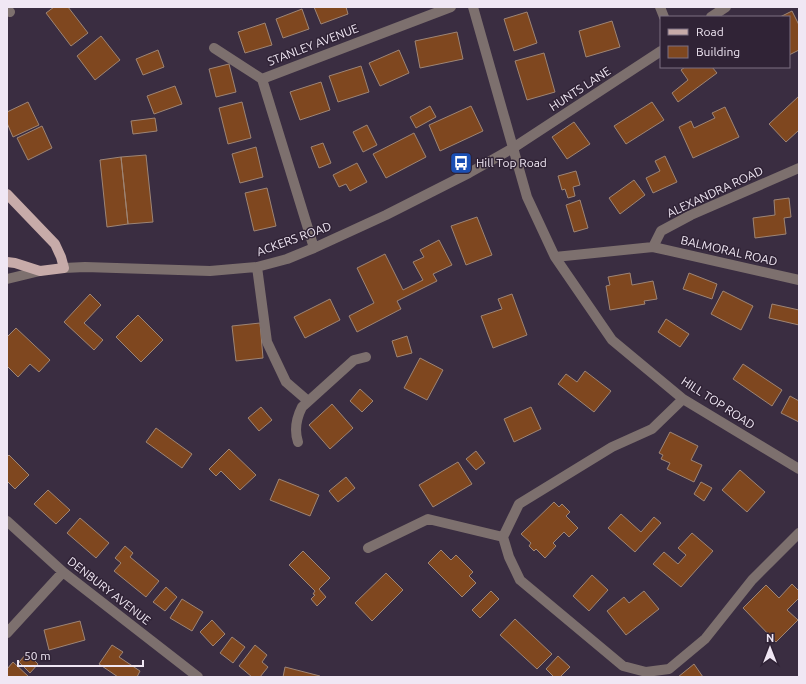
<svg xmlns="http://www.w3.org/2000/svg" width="806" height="684" font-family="Ubuntu,sans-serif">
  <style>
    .building { fill: #7f471f; stroke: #9e8575 }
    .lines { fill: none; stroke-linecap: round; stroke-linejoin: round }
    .minor { stroke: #7d706e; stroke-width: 10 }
    .major { stroke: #c7aba9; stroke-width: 10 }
    .labels { text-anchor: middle; stroke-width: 3; stroke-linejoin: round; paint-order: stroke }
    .street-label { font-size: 12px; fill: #f0e7f4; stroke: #302336 }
    .poi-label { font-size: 12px; fill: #f0e7f4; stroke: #302336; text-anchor: start }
  </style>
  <rect width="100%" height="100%" fill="#3a2d41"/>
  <path class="building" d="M54,7H68L88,33L71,46L46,13Z
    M314,7H346L348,14L321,24Z
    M302,9L309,29L283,38L276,19Z
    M792,11L799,25V50L789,55V17H780Z
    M527,12L537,43L514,51L504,19Z
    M612,21L620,47L586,57L579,31Z
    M265,23L272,45L245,53L238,32Z
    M457,32L463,59L420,68L415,41Z
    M101,36L120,60L95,80L77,56Z
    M158,50L164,67L143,75L136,59Z
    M399,50L409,73L380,86L369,63Z
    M544,53L555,92L527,100L515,61Z
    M229,64L236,92L216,97L209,69Z
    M361,66L369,92L338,102L329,76Z
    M685,67H712L717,73L678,102L672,93L688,80L681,70Z
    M321,82L330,110L300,120L290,92Z
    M175,86L182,104L154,114L147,96Z
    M799,96V130L786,142L769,124Z
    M28,102L39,125L13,137L7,123V112Z
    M242,102L251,138L228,144L219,108Z
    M652,102L664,120L626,144L614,126Z
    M430,106L436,117L416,128L410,117Z
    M471,106L483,131L440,151L429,125Z
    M725,107L739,137L693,158L679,127L691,121L694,128L715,118L712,113Z
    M155,118L157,131L133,134L131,121Z
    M574,122L590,144L567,159L552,137Z
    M367,125L377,145L363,152L353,132Z
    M42,126L52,148L28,160L17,138Z
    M414,133L426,157L386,178L373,154Z
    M323,143L331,163L319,168L311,147Z
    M256,147L263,177L240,183L232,154Z
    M146,155L153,222L128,224L121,157Z
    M665,156L677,182L653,193L646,178L660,171L655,161Z
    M121,157L128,224L107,227L100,160Z
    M357,163L367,182L350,191L346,184L339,187L333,175Z
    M576,171L580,185L573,187L575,196L568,198L565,189L562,190L558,176Z
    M634,180L645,195L620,214L609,198Z
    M267,188L276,226L254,231L245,193Z
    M789,198L791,217L784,218L786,234L755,238L753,218L775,215L774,200Z
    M580,200L588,228L574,232L566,205Z
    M477,217L492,255L466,265L451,226Z
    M439,240L452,265L433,274L437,281L397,301L401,309L357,332L349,316L374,303L357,268L385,254L403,290L423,280L413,262L424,257L420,250Z
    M630,273L632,285L653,281L657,299L644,301L645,304L610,310L606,286L610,285L608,277Z
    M689,273L717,284L712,299L683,289Z
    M723,291L753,306L741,330L711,314Z
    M90,294L101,305L84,323L103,340L94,350L64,322Z
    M512,294L527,335L493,348L481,316L502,309L498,299Z
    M330,299L340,320L305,338L294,317Z
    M772,304L799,310V325L769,318Z
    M138,315L163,340L141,362L116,337Z
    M666,319L689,334L680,347L658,332Z
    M260,323L263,358L236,361L232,326Z
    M16,328L50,360L39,372L30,364L18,377L7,366V337Z
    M407,336L412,353L397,357L392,341Z
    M420,358L443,370L427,400L404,388Z
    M743,364L782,390L772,406L733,379Z
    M585,371L611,391L594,412L558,384L566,374L577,382Z
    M360,389L373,401L362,412L350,401Z
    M790,396L799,401V422L781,413Z
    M332,404L353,428L330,449L309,425Z
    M261,407L272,420L259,431L248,418Z
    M531,407L541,429L514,442L504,419Z
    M156,428L192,454L182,468L146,442Z
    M670,432L698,446L691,460L702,465L694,482L667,469L670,463L661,459L663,455L659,453Z
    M229,449L256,475L240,490L221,471L216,476L209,469Z
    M476,451L485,463L476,470L466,459Z
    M9,455L29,475L15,489L7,481V457Z
    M458,462L472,484L433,507L419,485Z
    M740,470L765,492L747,512L722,490Z
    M346,477L355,488L338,502L329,491Z
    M279,479L319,495L310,516L270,500Z
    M701,482L712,488L704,501L694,494Z
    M48,490L70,510L56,524L34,504Z
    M554,502L559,507L562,504L570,512L566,516L578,528L569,537L564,532L553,543L556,546L545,558L536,549L534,551L529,546L531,543L521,534Z
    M621,514L641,532L654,517L661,523L635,552L608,528Z
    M80,518L109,543L96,558L67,533Z
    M692,533L713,551L681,587L653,564L664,552L678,564L686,555L678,548Z
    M125,546L133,553L130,557L159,581L146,597L114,571L121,563L115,558Z
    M441,550L451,560L456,555L473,572L469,576L476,583L462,597L428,563Z
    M303,551L330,578L319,589L326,597L317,606L311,599L315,595L313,594L315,591L289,565Z
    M386,573L403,590L372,621L355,603Z
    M592,575L608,590L589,611L573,596Z
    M792,584L799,591V598L787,610L798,620L776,642L743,608L766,585L779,598Z
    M166,587L177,597L165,611L153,602Z
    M491,591L499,599L480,618L472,610Z
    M644,591L659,609L626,635L607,611L624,597L629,603Z
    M182,599L203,612L192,631L170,618Z
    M515,619L552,654L537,669L500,635Z
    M212,620L225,634L213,646L200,632Z
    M80,621L85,640L49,650L44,630Z
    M232,637L245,647L233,663L220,653Z
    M112,645L123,652L119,657L140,671L137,677H118L99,664Z
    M255,645L267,655L262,662L268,667L260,677H252L239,666Z
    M27,653L38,664L30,673L19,662Z
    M558,656L570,667L560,677H554L546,669Z
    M13,662L29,677H7V669Z
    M694,664L703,677H678Z
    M285,667L320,676L319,677H283Z"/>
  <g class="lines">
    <path class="minor" d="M473,7L527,197L555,257L612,340L683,399L799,469
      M660,7L664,17
      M7,11L10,12
      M711,17L726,7
      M214,48L262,79
      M653,247L799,280
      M314,248L262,79L451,7
      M555,257L653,247L661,231L691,215L799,168
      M257,267L267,342L286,382L308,401
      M64,268L85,267L210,271L257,267L287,259L314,248L386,215L469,173L513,148L661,51
      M7,279L40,271
      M683,399L652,429L612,447L519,504L503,537L509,557L520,580L623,666L646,672L669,669L705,639L752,580L799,533
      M298,442C294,430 296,419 302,407L354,360L366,357
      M7,521L63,572L198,677
      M368,548L428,519L503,537
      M7,633L63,572"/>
    <path class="major" d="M7,194L55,244L61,257L64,268L40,271L15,263L7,262"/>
  </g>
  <defs>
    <g id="bus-square" transform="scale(1.15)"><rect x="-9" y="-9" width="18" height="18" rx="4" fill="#1a4fb4" stroke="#302336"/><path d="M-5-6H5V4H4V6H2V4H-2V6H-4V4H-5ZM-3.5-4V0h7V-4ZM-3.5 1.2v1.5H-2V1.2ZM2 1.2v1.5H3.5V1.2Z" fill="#fff"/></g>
  </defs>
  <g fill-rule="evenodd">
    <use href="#bus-square" x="461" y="163"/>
  </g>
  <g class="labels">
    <g class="street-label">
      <text transform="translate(313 45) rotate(-21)" y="4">STANLEY AVENUE</text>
      <text transform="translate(580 89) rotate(-33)" y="4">HUNTS LANE</text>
      <text transform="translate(715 192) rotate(-25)" y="4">ALEXANDRA ROAD</text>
      <text transform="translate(294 239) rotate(-20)" y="4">ACKERS ROAD</text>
      <text transform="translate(729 251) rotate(13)" y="4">BALMORAL ROAD</text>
      <text transform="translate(718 403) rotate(33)" y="4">HILL TOP ROAD</text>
      <text transform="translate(109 591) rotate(38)" y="4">DENBURY AVENUE</text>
    </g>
    <g class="poi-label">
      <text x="476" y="167">Hill Top Road</text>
    </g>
  </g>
  <rect width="806" height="684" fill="none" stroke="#f0e7f4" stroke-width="16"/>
  <rect x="660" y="16" width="130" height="52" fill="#302336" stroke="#7d7182"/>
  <rect x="668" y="29" width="20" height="6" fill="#c7aba9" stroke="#7d7182"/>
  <text x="696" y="36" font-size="12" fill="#f0e7f4">Road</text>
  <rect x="668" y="46" width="20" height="12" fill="#7f471f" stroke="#7d7182"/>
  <text x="696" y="56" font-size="12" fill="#f0e7f4">Building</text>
  <g transform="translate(770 648)" stroke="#302336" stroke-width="3" paint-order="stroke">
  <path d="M0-3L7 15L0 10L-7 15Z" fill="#f0e7f4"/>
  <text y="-6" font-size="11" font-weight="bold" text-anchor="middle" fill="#f0e7f4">N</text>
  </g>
  <path d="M18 660v6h125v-6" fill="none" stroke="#f0e7f4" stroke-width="2"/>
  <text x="24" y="660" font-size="12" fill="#f0e7f4" stroke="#302336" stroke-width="3" paint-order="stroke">50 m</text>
</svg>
